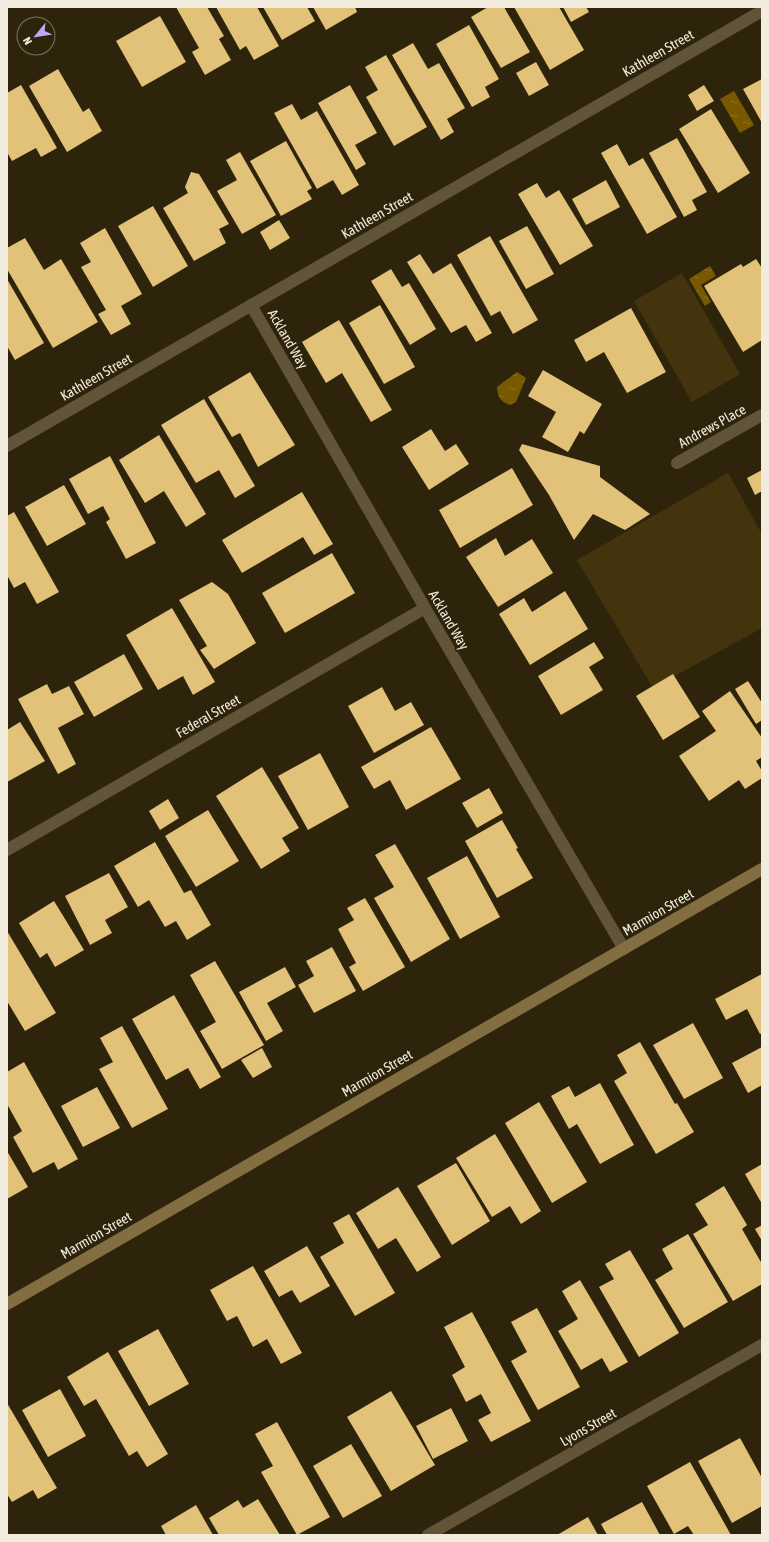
<svg xmlns="http://www.w3.org/2000/svg" width="769" height="1542" font-family="'Asap Condensed',sans-serif">
  <style>
    .green { fill: #44340d }
    .water { fill: url(#water-ripples) }
    .building { fill: #e2c178 }
    .lines { fill: none; stroke-linecap: round; stroke-linejoin: round }
    .street { stroke: #615439; stroke-width: 12 }
    .secondary { stroke: #836e41; stroke-width: 12 }
    .labels { text-anchor: middle; stroke-width: 4; stroke-linejoin: round; paint-order: stroke }
    .street-label { font-size: 14px; fill: #f2ecde; stroke: #2e240c }
  </style>
  <defs>
    <pattern id="water-ripples" width="26" height="14" patternUnits="userSpaceOnUse"><rect width="26" height="14" fill="#785900"/><path d="M2 4q2-2 4 0t4 0M15 11q2-2 4 0t4 0" fill="none" stroke="#8c7125"/></pattern>
  </defs>
  <rect width="100%" height="100%" fill="#2e240c"/>
  <path class="green" d="M682,273L740,374L692,402L634,301Z
    M728,473L762,534V628L653,688L577,560Z"/>
  <path class="water" d="M734,91L754,125L740,133L720,99Z
    M710,266L716,276L701,285L711,302L705,306L689,279Z
    M517,372L526,378L516,402L510,405C500,401 498,398 497,387Z"/>
  <path class="building" d="M176,7H207L224,36L219,39L231,60L205,75L192,52L199,48Z
    M216,7H257L279,46L254,60L246,46L240,50Z
    M263,7H307L315,21L282,40Z
    M313,7H355L357,12L326,30Z
    M488,7H504L530,52L501,68L471,17Z
    M514,7H559L584,50L550,70Z
    M563,7H586L589,12L571,22Z
    M160,16L186,62L142,87L116,41Z
    M469,25L499,79L485,87L490,97L472,107L436,44Z
    M413,43L428,69L439,63L465,108L447,119L454,132L441,140L392,55Z
    M386,55L427,127L394,146L366,97L378,90L365,67Z
    M536,62L549,85L529,96L516,73Z
    M58,69L83,112L89,108L102,131L67,152L29,86Z
    M762,79V123L743,89Z
    M21,85L57,148L41,157L36,148L12,161L7,152V93Z
    M350,85L377,133L355,145L366,164L356,170L318,103Z
    M704,85L714,101L697,111L688,95Z
    M292,104L301,120L317,111L359,185L342,195L333,180L317,189L274,113Z
    M711,109L750,173L718,193L679,129Z
    M677,138L707,192L692,200L697,210L684,217L649,153Z
    M286,141L312,188L307,191L312,199L281,216L250,161Z
    M617,144L629,166L643,158L677,217L647,234L601,153Z
    M240,152L276,215L242,234L217,191L237,180L226,160Z
    M191,172L199,174L229,224L219,229L226,243L194,261L163,208L188,193L185,187Z
    M606,180L620,207L586,225L572,199Z
    M537,183L546,198L559,190L593,246L560,265L518,194Z
    M153,206L188,266L153,287L118,226Z
    M279,220L290,238L270,250L260,232Z
    M527,226L554,274L526,289L499,241Z
    M105,228L142,294L121,306L131,324L111,335L98,314L106,310L81,267L91,262L80,243Z
    M490,236L538,320L513,334L500,311L491,316L457,255Z
    M25,238L44,270L61,259L98,322L53,348L7,269V248Z
    M420,254L433,274L451,263L492,333L476,342L466,325L451,333L407,262Z
    M756,259L762,268V340L743,352L704,286L741,264L743,267Z
    M391,269L402,287L409,283L436,329L410,345L371,281Z
    M7,279L44,343L15,360L7,346Z
    M380,305L415,367L384,384L349,323Z
    M631,308L666,372L627,393L604,352L586,362L574,340Z
    M339,320L392,410L371,422L342,373L326,383L302,342Z
    M543,370L602,404L584,434L580,431L568,452L542,437L556,412L528,396Z
    M250,372L295,445L258,467L240,433L232,437L208,397Z
    M204,399L255,486L235,498L219,470L196,483L161,425Z
    M431,429L445,451L456,444L469,464L429,490L402,447Z
    M159,435L206,514L186,527L164,491L145,503L119,460Z
    M522,444L600,466V477L650,514L625,530L593,514L574,540L549,495L519,450Z
    M110,456L156,543L126,559L106,522L110,519L103,506L88,514L69,479Z
    M512,468L533,505L460,548L439,510Z
    M762,470V491L755,495L747,478Z
    M64,485L86,524L47,546L25,507Z
    M302,492L333,544L314,555L303,537L242,573L222,540Z
    M14,512L59,592L37,604L25,582L14,588L7,575V516Z
    M496,538L505,556L532,539L553,573L498,607L466,557Z
    M332,553L355,593L285,633L262,593Z
    M212,582L228,594L256,643L214,669L200,650L207,646L179,600Z
    M565,591L588,629L530,665L499,614L524,598L532,612Z
    M172,608L215,682L193,695L183,676L158,690L126,635Z
    M594,642L604,658L589,667L603,690L561,715L538,676Z
    M124,654L143,689L94,717L74,682Z
    M673,674L700,717L663,740L636,696Z
    M748,681L762,703V720L756,724L735,689Z
    M47,684L52,694L69,686L84,714L58,728L76,764L58,774L18,699Z
    M382,687L395,711L411,702L424,725L374,753L348,706Z
    M730,691L762,738V757L756,761L762,771V778L745,789L739,780L709,801L679,756L716,731L702,711Z
    M20,722L45,761L7,782V730Z
    M431,727L461,779L406,810L390,780L374,789L361,767Z
    M320,753L349,807L308,830L278,776Z
    M262,767L299,828L282,838L290,851L261,869L216,796Z
    M489,788L503,813L477,828L462,803Z
    M168,799L179,818L160,830L149,811Z
    M208,810L239,861L196,887L165,836Z
    M502,820L518,848L516,849L533,878L497,898L465,841Z
    M155,842L184,893L191,890L211,925L187,940L176,921L165,927L149,900L138,907L114,866Z
    M395,844L450,939L411,962L374,898L394,887L375,855Z
    M467,856L500,917L460,939L427,878Z
    M109,873L128,907L105,920L112,933L90,945L65,896Z
    M365,898L405,967L363,991L349,967L356,963L338,929L354,920L347,908Z
    M54,901L84,950L55,967L47,953L40,958L19,923Z
    M7,931L56,1013L25,1031L7,1001Z
    M332,947L356,991L314,1013L298,985L314,976L306,961Z
    M215,961L264,1045L222,1069L200,1031L216,1022L190,975Z
    M285,967L296,987L267,1003L283,1031L266,1041L239,992Z
    M762,974V1033L760,1034L747,1009L726,1020L715,999Z
    M174,995L221,1077L200,1089L188,1068L166,1080L132,1019Z
    M693,1023L723,1078L684,1099L653,1045Z
    M122,1026L168,1109L132,1128L99,1069L113,1062L100,1038Z
    M640,1042L675,1104L677,1103L694,1132L656,1154L614,1081L627,1073L617,1055Z
    M762,1047V1085L748,1093L732,1063Z
    M262,1048L272,1067L253,1078L241,1060Z
    M24,1062L78,1159L58,1170L54,1162L33,1173L13,1137L22,1131L7,1104V1072Z
    M600,1083L634,1145L600,1164L577,1124L569,1129L551,1096L569,1086L575,1097Z
    M97,1087L120,1128L83,1147L61,1106Z
    M539,1102L587,1182L552,1203L505,1123Z
    M495,1134L541,1211L521,1224L510,1206L492,1217L456,1158Z
    M7,1151L28,1187L7,1199Z
    M456,1163L490,1221L452,1245L417,1186Z
    M762,1164V1204L745,1174Z
    M724,1186L747,1225L742,1229L762,1264V1284L733,1301L693,1234L708,1225L695,1204Z
    M398,1187L441,1257L417,1272L396,1238L378,1249L356,1213Z
    M349,1214L395,1293L355,1316L320,1257L344,1243L333,1223Z
    M762,1225V1241L755,1229Z
    M688,1234L728,1302L684,1328L655,1280L673,1269L662,1249Z
    M307,1246L330,1286L300,1303L292,1290L279,1297L264,1271Z
    M630,1250L679,1333L639,1357L599,1287L614,1279L605,1264Z
    M253,1266L302,1353L281,1364L267,1339L253,1347L237,1316L227,1321L210,1290Z
    M580,1280L628,1362L610,1372L602,1358L581,1370L558,1331L578,1319L562,1291Z
    M537,1308L580,1387L538,1410L511,1361L527,1352L511,1322Z
    M472,1312L531,1421L491,1442L478,1420L491,1413L481,1394L466,1402L452,1375L465,1367L444,1327Z
    M158,1329L189,1384L149,1406L118,1351Z
    M108,1352L168,1454L147,1467L137,1451L129,1456L96,1399L84,1406L67,1377Z
    M60,1389L86,1436L48,1457L22,1410Z
    M391,1391L435,1465L391,1491L347,1417Z
    M7,1403L57,1488L38,1499L33,1490L12,1502L7,1494Z
    M451,1408L468,1441L433,1459L416,1426Z
    M277,1422L330,1517L297,1535L261,1472L273,1466L255,1434Z
    M740,1438L762,1478V1506L732,1523L698,1461Z
    M351,1444L382,1496L343,1518L313,1466Z
    M690,1462L731,1535H694L688,1526L674,1534L647,1486Z
    M258,1499L280,1535H219L209,1518L238,1500L243,1508Z
    M642,1502L660,1535H607L601,1524Z
    M196,1505L213,1535H166L161,1526Z
    M588,1517L598,1535H557Z"/>
  <g class="lines">
    <path class="street" d="M251,305L425,608L624,949
      M7,446L762,11
      M677,463L762,415
      M7,850L425,608
      M428,1535L762,1345"/>
    <path class="secondary" d="M7,1304L762,869"/>
  </g>
  <g class="labels">
    <g class="street-label">
      <text transform="translate(658 53) rotate(-30)" y="5">Kathleen Street</text>
      <text transform="translate(377 215) rotate(-30)" y="5">Kathleen Street</text>
      <text transform="translate(288 339) rotate(60)" y="5">Ackland Way</text>
      <text transform="translate(96 377) rotate(-30)" y="5">Kathleen Street</text>
      <text transform="translate(712 426) rotate(-29)" y="5">Andrews Place</text>
      <text transform="translate(449 620) rotate(60)" y="5">Ackland Way</text>
      <text transform="translate(208 716) rotate(-30)" y="5">Federal Street</text>
      <text transform="translate(658 912) rotate(-30)" y="5">Marmion Street</text>
      <text transform="translate(377 1073) rotate(-30)" y="5">Marmion Street</text>
      <text transform="translate(96 1235) rotate(-30)" y="5">Marmion Street</text>
      <text transform="translate(588 1427) rotate(-30)" y="5">Lyons Street</text>
    </g>
  </g>
  <rect width="769" height="1542" fill="none" stroke="#f2ecde" stroke-width="16"/>
  <g transform="translate(36 36) rotate(240)"><circle r="19" fill="#2e240c" stroke="#7c7460"/>
  <path d="M0-3L7 15L0 10L-7 15Z" fill="#bda9f5"/>
  <text y="-6" font-size="11" font-weight="bold" text-anchor="middle" fill="#f2ecde">N</text>
  </g>
</svg>
